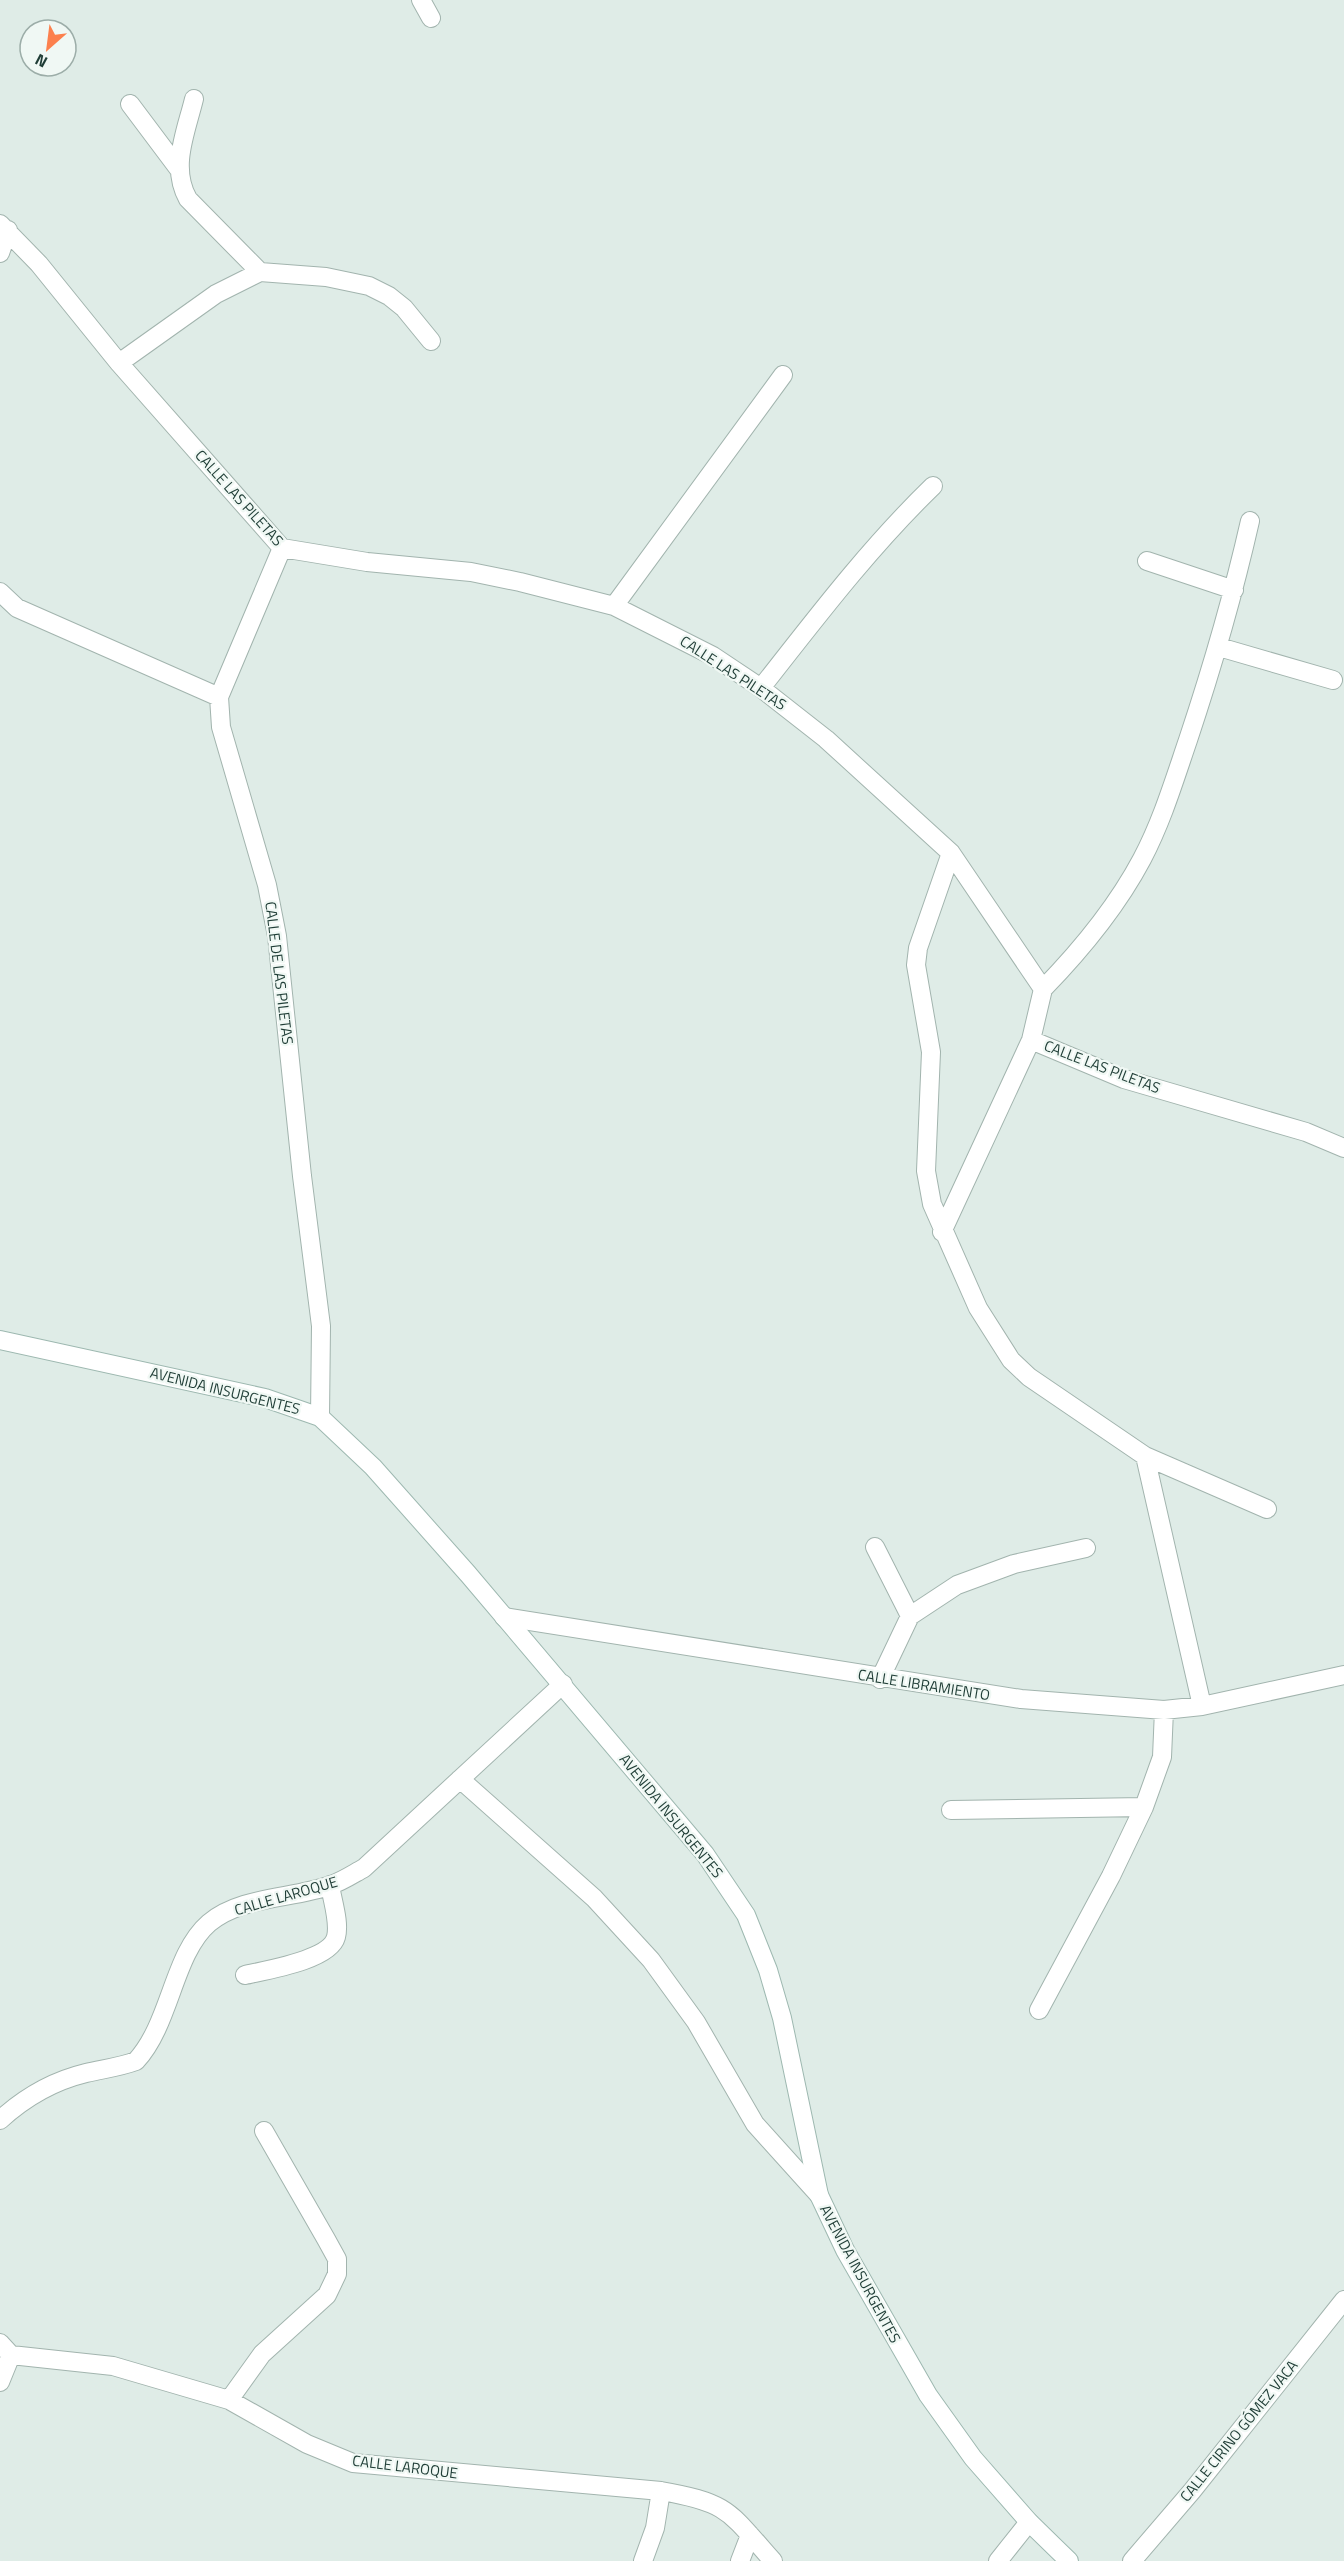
<svg xmlns="http://www.w3.org/2000/svg" width="1344" height="2561" font-family="'Titillium Web',sans-serif">
  <style>
    .lines { fill: none; stroke-linecap: round; stroke-linejoin: round }
    .street-casing { stroke: #a2b4ae; stroke-width: 20 }
    .secondary-casing { stroke: #9db8b0; stroke-width: 20 }
    .street { stroke: #fff; stroke-width: 18 }
    .secondary { stroke: #fff; stroke-width: 18 }
    .labels { text-anchor: middle; stroke-width: 4.5; stroke-linejoin: round; paint-order: stroke }
    .street-label { font-size: 15px; fill: #1f3d36; stroke: #f0f8f4 }
  </style>
  <rect width="100%" height="100%" fill="#dfece7"/>
  <g class="lines">
    <g class="street-casing">
      <path id="street" d="M421,0L431,18
        M194,99C186,132 170,167 188,199L260,272
        M130,104L178,168
        M0,224L39,264L119,363L282,548L367,562L471,572L520,582L614,606L713,656L761,688L826,739L951,853L1043,989L1031,1040L1124,1079L1306,1132L1344,1148
        M0,253L8,230
        M119,363L216,294L260,272L326,277L369,286L389,296L404,308L431,341
        M282,548L219,697L221,727L267,885L277,936L302,1176L321,1326L320,1417
        M1147,561L1234,590
        M0,592L17,608L219,697
        M614,606L783,375
        M1219,647L1333,680
        M761,688C816,618 869,548 933,486
        M951,853L918,948L916,965L931,1052L926,1171L932,1204L978,1308L1011,1360L1029,1377L1145,1456L1202,1706
        M1043,989C1081,950 1116,908 1142,859C1162,821 1174,781 1188,740C1212,668 1233,596 1250,521
        M942,1232L1031,1040
        M1145,1456L1267,1509
        M875,1547L910,1616
        M504,1617L1021,1699L1164,1710L1202,1706L1344,1675
        M880,1679L910,1616L957,1585L1014,1564L1086,1548
        M460,1779L594,1898L651,1960L696,2022L755,2124L819,2195
        M951,1810L1144,1807
        M245,1975C267,1970 330,1960 336,1937C340,1922 332,1900 330,1885
        M1039,2010L1111,1876L1144,1807L1162,1757L1164,1710
        M0,2120C24,2098 53,2081 86,2073C103,2069 120,2067 136,2061C171,2023 173,1954 209,1923C241,1896 293,1899 331,1885C343,1881 353,1874 364,1868L563,1684
        M0,2343L11,2355L113,2366L229,2400L307,2444L353,2463L661,2491C730,2503 729,2512 773,2561
        M0,2382L11,2355
        M229,2400L262,2354L327,2295L337,2274V2259L326,2239L264,2131
        M643,2561L655,2528L661,2491
        M740,2561L750,2535
        M998,2561L1029,2522
        M1132,2561L1192,2491L1344,2300"/>
    </g>
    <g class="secondary-casing">
      <path id="secondary" d="M0,1340L265,1398L320,1417L373,1467L468,1574L705,1854L746,1915L768,1970L782,2018L819,2195L845,2250L928,2395L973,2458L1029,2522L1069,2561"/>
    </g>
    <use href="#street" class="street"/>
    <use href="#secondary" class="secondary"/>
  </g>
  <g class="labels">
    <g class="street-label">
      <text transform="translate(239 498) rotate(48)" y="5">CALLE LAS PILETAS</text>
      <text transform="translate(733 673) rotate(33)" y="5">CALLE LAS PILETAS</text>
      <text transform="translate(279 973) rotate(83)" y="5">CALLE DE LAS PILETAS</text>
      <text transform="translate(1102 1067) rotate(21)" y="5">CALLE LAS PILETAS</text>
      <text transform="translate(225 1391) rotate(14)" y="5">AVENIDA INSURGENTES</text>
      <text transform="translate(924 1685) rotate(9)" y="5">CALLE LIBRAMIENTO</text>
      <text transform="translate(671 1816) rotate(51)" y="5">AVENIDA INSURGENTES</text>
      <text transform="translate(286 1896) rotate(-16)" y="5">CALLE LAROQUE</text>
      <text transform="translate(860 2274) rotate(62)" y="5">AVENIDA INSURGENTES</text>
      <text transform="translate(1239 2431) rotate(-51)" y="5">CALLE CIRINO GÓMEZ VACA</text>
      <text transform="translate(405 2467) rotate(7)" y="5">CALLE LAROQUE</text>
    </g>
  </g>
  <g transform="translate(48 48) rotate(208)"><circle r="28" fill="#f0f8f4" stroke="#9cada8" stroke-width="1.5"/>
  <path d="M0-4.5L10 22L0 15L-10 22Z" fill="#fc804d"/>
  <text y="-9" font-size="16" font-weight="bold" text-anchor="middle" fill="#1f3d36">N</text>
  </g>
</svg>
